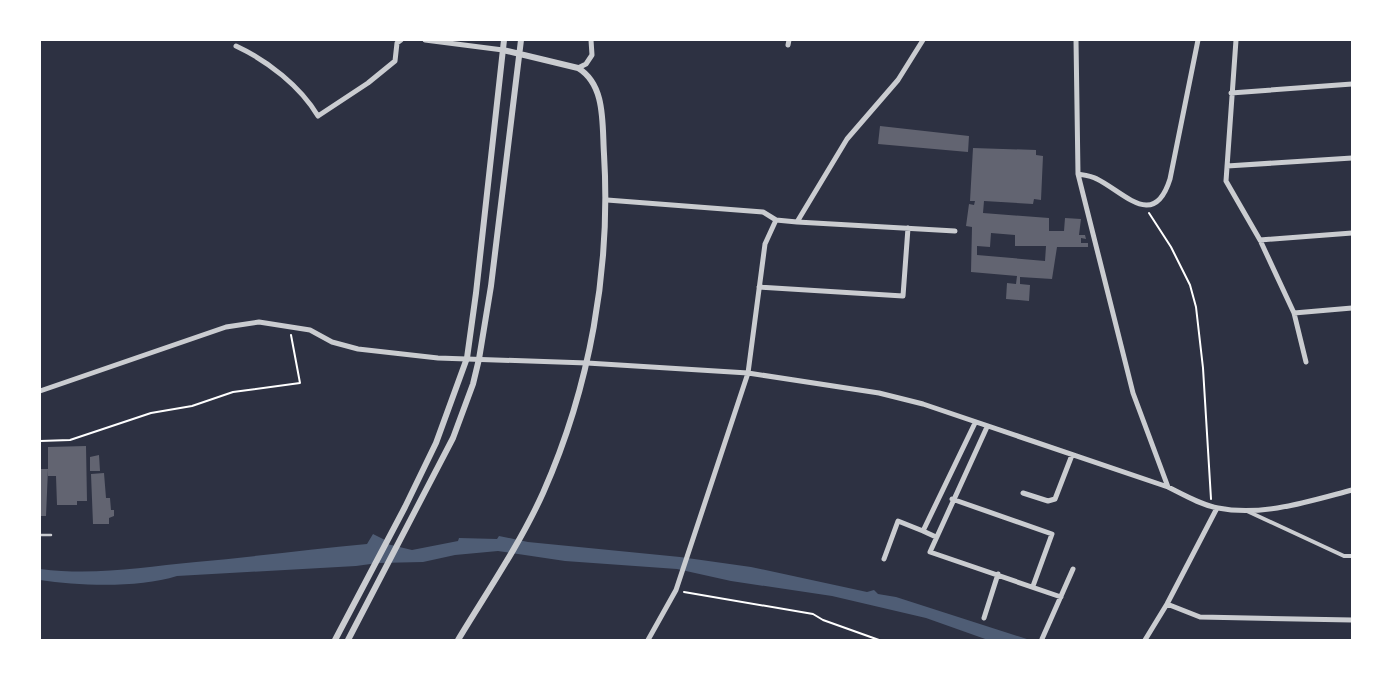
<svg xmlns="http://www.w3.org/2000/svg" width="1392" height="680" font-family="'Playfair Display',serif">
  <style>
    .water { fill: #4f5d75 }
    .building { fill: #626471; fill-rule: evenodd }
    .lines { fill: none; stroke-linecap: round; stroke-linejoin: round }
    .path { stroke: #fff; stroke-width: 2 }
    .service { stroke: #caccd0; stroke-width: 2.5 }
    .pedestrian { stroke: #caccd0; stroke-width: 4 }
    .minor { stroke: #caccd0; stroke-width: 5 }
    .tertiary { stroke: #caccd0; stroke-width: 6 }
  </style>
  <rect width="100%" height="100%" fill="#2d3142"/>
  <path class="water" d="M373,534L385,540L387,544L412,550L458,541L459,538L497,539L499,536L528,542L680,557L751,567L867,592L874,590L878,594L896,597L1030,640H988L926,618L832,596L731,581L677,569L565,561L498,551L455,555L423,562L378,563L356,566L177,576C139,588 80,586 40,580V569C96,576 141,567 196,562C253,557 310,549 367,544Z"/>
  <path class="building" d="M880,126L969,136L968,152L878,144Z
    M973,148L1036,150V155L1043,156L1041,200L1034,199L1033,204L984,201L983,213L1049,218V231H1064L1065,218L1081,219L1079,235H1085L1086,239L1081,238V243H1088V247H1057L1052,279L1020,277V284L1030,285L1029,301L1006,299L1007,283L1016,284L1017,276L971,272L972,227L966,226L969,204L974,205L975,201H970ZM991,233L1015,235V246H1046L1045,261L977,255V246L990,247Z
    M86,446L87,501H77V505H57L56,476H48V447Z
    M99,455L100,471H90V457Z
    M40,469H48L46,516H40Z
    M104,473L106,498H110L111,510H114V516L109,518V524H93L91,474Z"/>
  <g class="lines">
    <path class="path" d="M1149,213L1171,247L1190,285L1196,307L1203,368L1211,499
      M40,441L70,440L151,413L192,406L233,392L300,383L291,335
      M684,592L813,614L823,620L879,640"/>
    <path class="service" d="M40,535H51"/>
    <path class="pedestrian" d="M1247,511L1344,556H1352"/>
    <path class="minor" d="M425,40L503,50
      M1076,40L1078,174L1133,393L1168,487
      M1236,40L1226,181L1260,240L1294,313L1306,362
      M788,45L789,40
      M236,46C268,61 300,86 318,116L368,83L395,61L397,43L401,40
      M578,68L586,64L592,55L591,40
      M1231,93L1352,84
      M1227,166L1352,158
      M1078,174C1084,175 1092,176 1097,179C1125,193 1154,230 1170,179L1198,40
      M607,200L763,212L776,220L797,222L847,139L898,80L923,40
      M797,222L955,231
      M1260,240L1352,233
      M759,287L903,296L908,228
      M1294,313L1352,308
      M40,391L226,327L259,322L310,330L332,342L358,349L438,358L587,363L748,373L879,393L923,404L1168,487C1184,495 1201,505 1218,508C1262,517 1310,501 1352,490
      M987,427L930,552L1061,597
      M1023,493L1048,501L1055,499L1072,455
      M952,499L1052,534L1033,586
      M923,531L936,537
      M884,559L898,521L923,531L975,423
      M1167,604L1200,617L1352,620
      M984,618L998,574
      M1042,639L1073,569
      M648,640L676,590L748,373L765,244L776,220
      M1145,640L1167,604L1217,508"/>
    <path class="tertiary" d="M335,640L405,507L436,443L467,358L476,293L504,40
      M348,640L453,438L473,384L479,359L491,286L521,40
      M458,640C487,592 520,544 543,493C590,387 611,269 604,154C602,124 606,85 578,68L503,50"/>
  </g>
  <rect width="1392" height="680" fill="none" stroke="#ffffff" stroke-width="82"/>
</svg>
